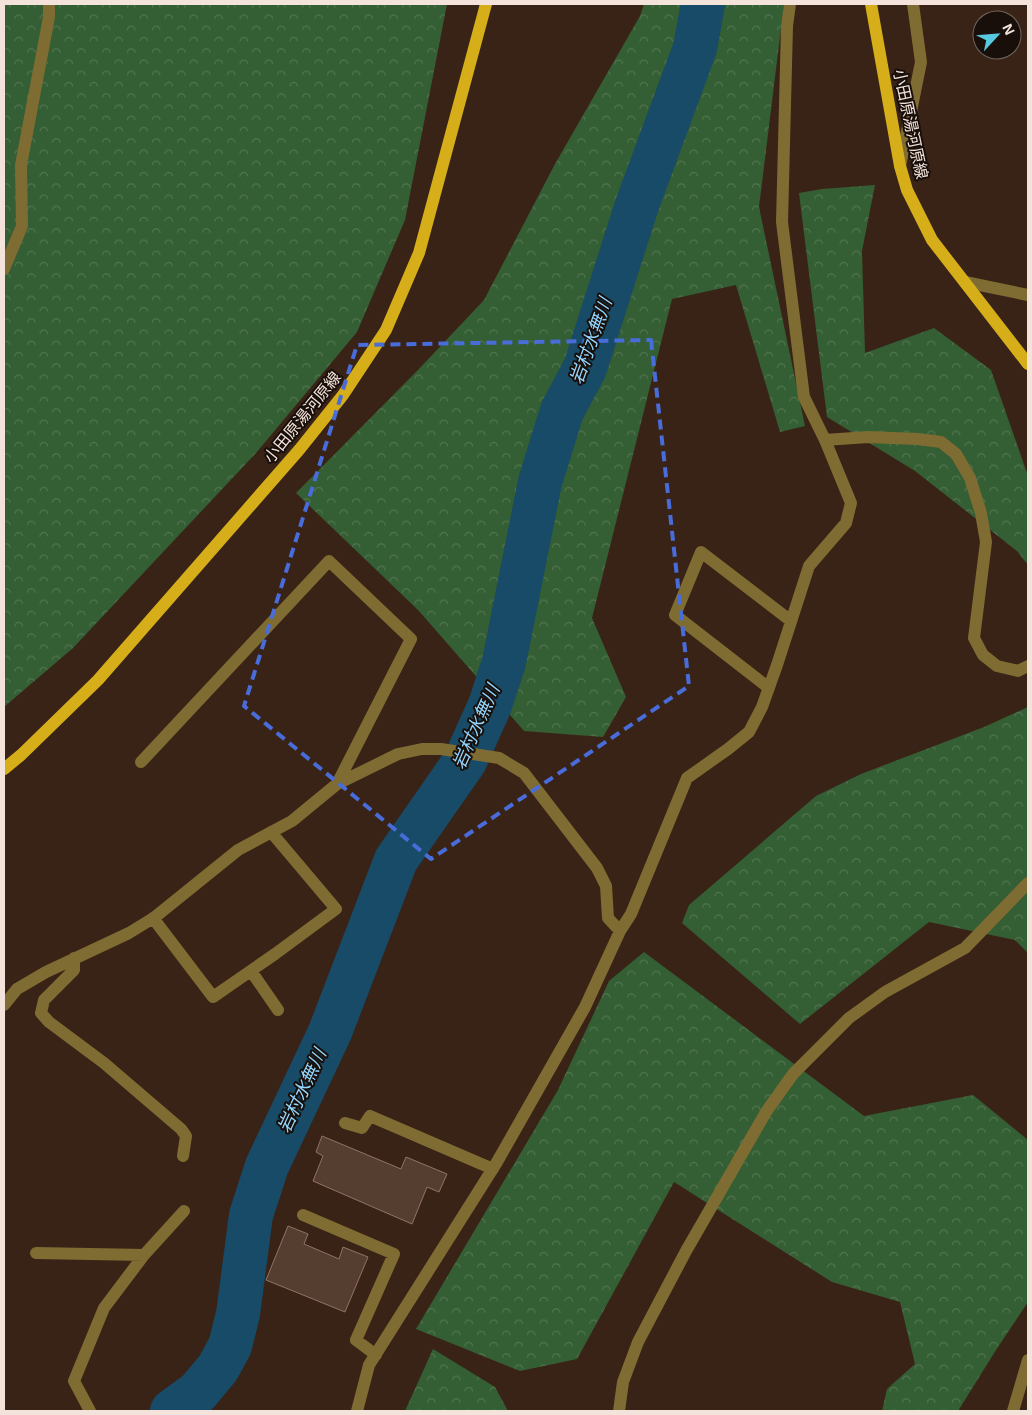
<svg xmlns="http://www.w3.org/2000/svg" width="1032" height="1415" font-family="Helvetica,'Noto Sans JP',sans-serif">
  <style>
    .forest { fill: url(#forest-crowns) }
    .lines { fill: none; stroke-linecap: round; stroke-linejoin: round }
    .river { stroke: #174b67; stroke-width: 44 }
    .building { fill: #553d30; stroke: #907466 }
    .minor { stroke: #7f6c33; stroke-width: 12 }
    .major { stroke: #d5ae1a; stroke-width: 12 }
    .marked { fill: none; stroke: #486cd9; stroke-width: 4; stroke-dasharray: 10 6; stroke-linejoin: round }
    .labels { text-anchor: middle; stroke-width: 4; stroke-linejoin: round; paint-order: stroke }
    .street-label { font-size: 16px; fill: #f3e3db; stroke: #190f0a }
    .water-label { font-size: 18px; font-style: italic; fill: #92d6ff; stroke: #190f0a }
  </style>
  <defs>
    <pattern id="forest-crowns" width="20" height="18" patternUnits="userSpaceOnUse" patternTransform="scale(1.25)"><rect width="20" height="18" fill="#345e33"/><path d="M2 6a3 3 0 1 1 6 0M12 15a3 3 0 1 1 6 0" fill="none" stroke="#527550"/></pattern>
  </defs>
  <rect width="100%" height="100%" fill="#392316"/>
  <path class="forest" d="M4,4H447L405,220L357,332L256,453L73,648L4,707Z
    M644,4H784L759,207L805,426L780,432L736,285L672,299L592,618L626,697L603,737L524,731L418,610L296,493L417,371L484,300L555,164L640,16Z
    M875,185L862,251L865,353L934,328L991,370L1028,476V565L1017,551L915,471L827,417L799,193L822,189Z
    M1028,707V953L1015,940L929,922L800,1024L682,923L689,905L816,796L861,774L984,727Z
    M644,952L864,1116L973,1095L1028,1140V1302L996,1350L958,1411H882L887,1389L915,1364L900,1302L832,1282L674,1182L577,1359L520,1371L416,1329L558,1090L609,981Z
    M433,1349L495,1387L508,1411H405Z"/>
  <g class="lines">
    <path class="river" d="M172,1411L198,1392L218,1368L230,1346L238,1314L251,1215L267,1166L330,1032L396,860L465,761L490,705L504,662L540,482L562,411L585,368L637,205L695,48L703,4"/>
  </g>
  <path class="building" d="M322,1136L401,1169L406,1157L447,1174L439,1192L427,1187L412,1224L313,1181L323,1156L316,1152Z
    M288,1226L308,1234L304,1244L339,1259L343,1247L368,1257L345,1312L266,1280Z"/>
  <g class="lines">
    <path class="minor" d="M790,4L787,26L782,222L804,397L825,440
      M900,166L921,62L913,4
      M4,269L22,226L21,165L49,17V4
      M965,282L1028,295
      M769,688L675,615L701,552L791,621
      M141,762L329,561L411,639L337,784
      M153,918L213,997L275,954L336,909L271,832
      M74,958V970L44,1000L41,1013L49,1022L104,1063L181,1129L186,1136L183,1156
      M251,971L278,1010
      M4,1005L17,989L46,972L129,933L155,917L238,850L292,821L337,784L398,754L422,749H441L499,758L524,773L597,868L606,886L608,918L620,931
      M345,1123L362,1128L370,1116L493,1169
      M303,1215L394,1254L356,1340L376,1355
      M36,1253L144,1255L184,1211
      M90,1411L74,1381L104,1308L144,1255
      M357,1411L369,1365L497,1162L585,1007L620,931L631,914L687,778L728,749L749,732L762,707L777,665L809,566L846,523L851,503L825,440L868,437L918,439L941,442L956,454L970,478L981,513L986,542L974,638L983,655L997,666L1018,671L1028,666
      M619,1411L623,1382L638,1342L686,1251L766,1112L793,1074L849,1018L885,992L965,948L1028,883
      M1013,1411L1028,1360"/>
    <path class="major" d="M871,4L900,166L907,190L932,240L1028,364
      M4,769L21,755L98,680L299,450L343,395L386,330L419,253L486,4"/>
  </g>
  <path class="marked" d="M651,340L689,686L431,859L244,706L357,345Z"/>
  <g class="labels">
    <g class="street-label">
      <text transform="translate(911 124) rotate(78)" y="6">小田原湯河原線</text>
      <text transform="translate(302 417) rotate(-51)" y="6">小田原湯河原線</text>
    </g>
    <g class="water-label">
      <text transform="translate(591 341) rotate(-70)" y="6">岩村水無川</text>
      <text transform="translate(476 727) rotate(-66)" y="6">岩村水無川</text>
      <text transform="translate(302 1091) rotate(-65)" y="6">岩村水無川</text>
    </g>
  </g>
  <rect width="1032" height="1415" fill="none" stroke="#f3e3db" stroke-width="10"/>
  <g transform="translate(997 35) rotate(64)"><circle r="24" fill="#190f0a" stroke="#70645e"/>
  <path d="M0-4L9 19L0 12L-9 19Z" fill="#56c9e1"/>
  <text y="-8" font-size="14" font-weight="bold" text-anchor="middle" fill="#f3e3db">N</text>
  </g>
</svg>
